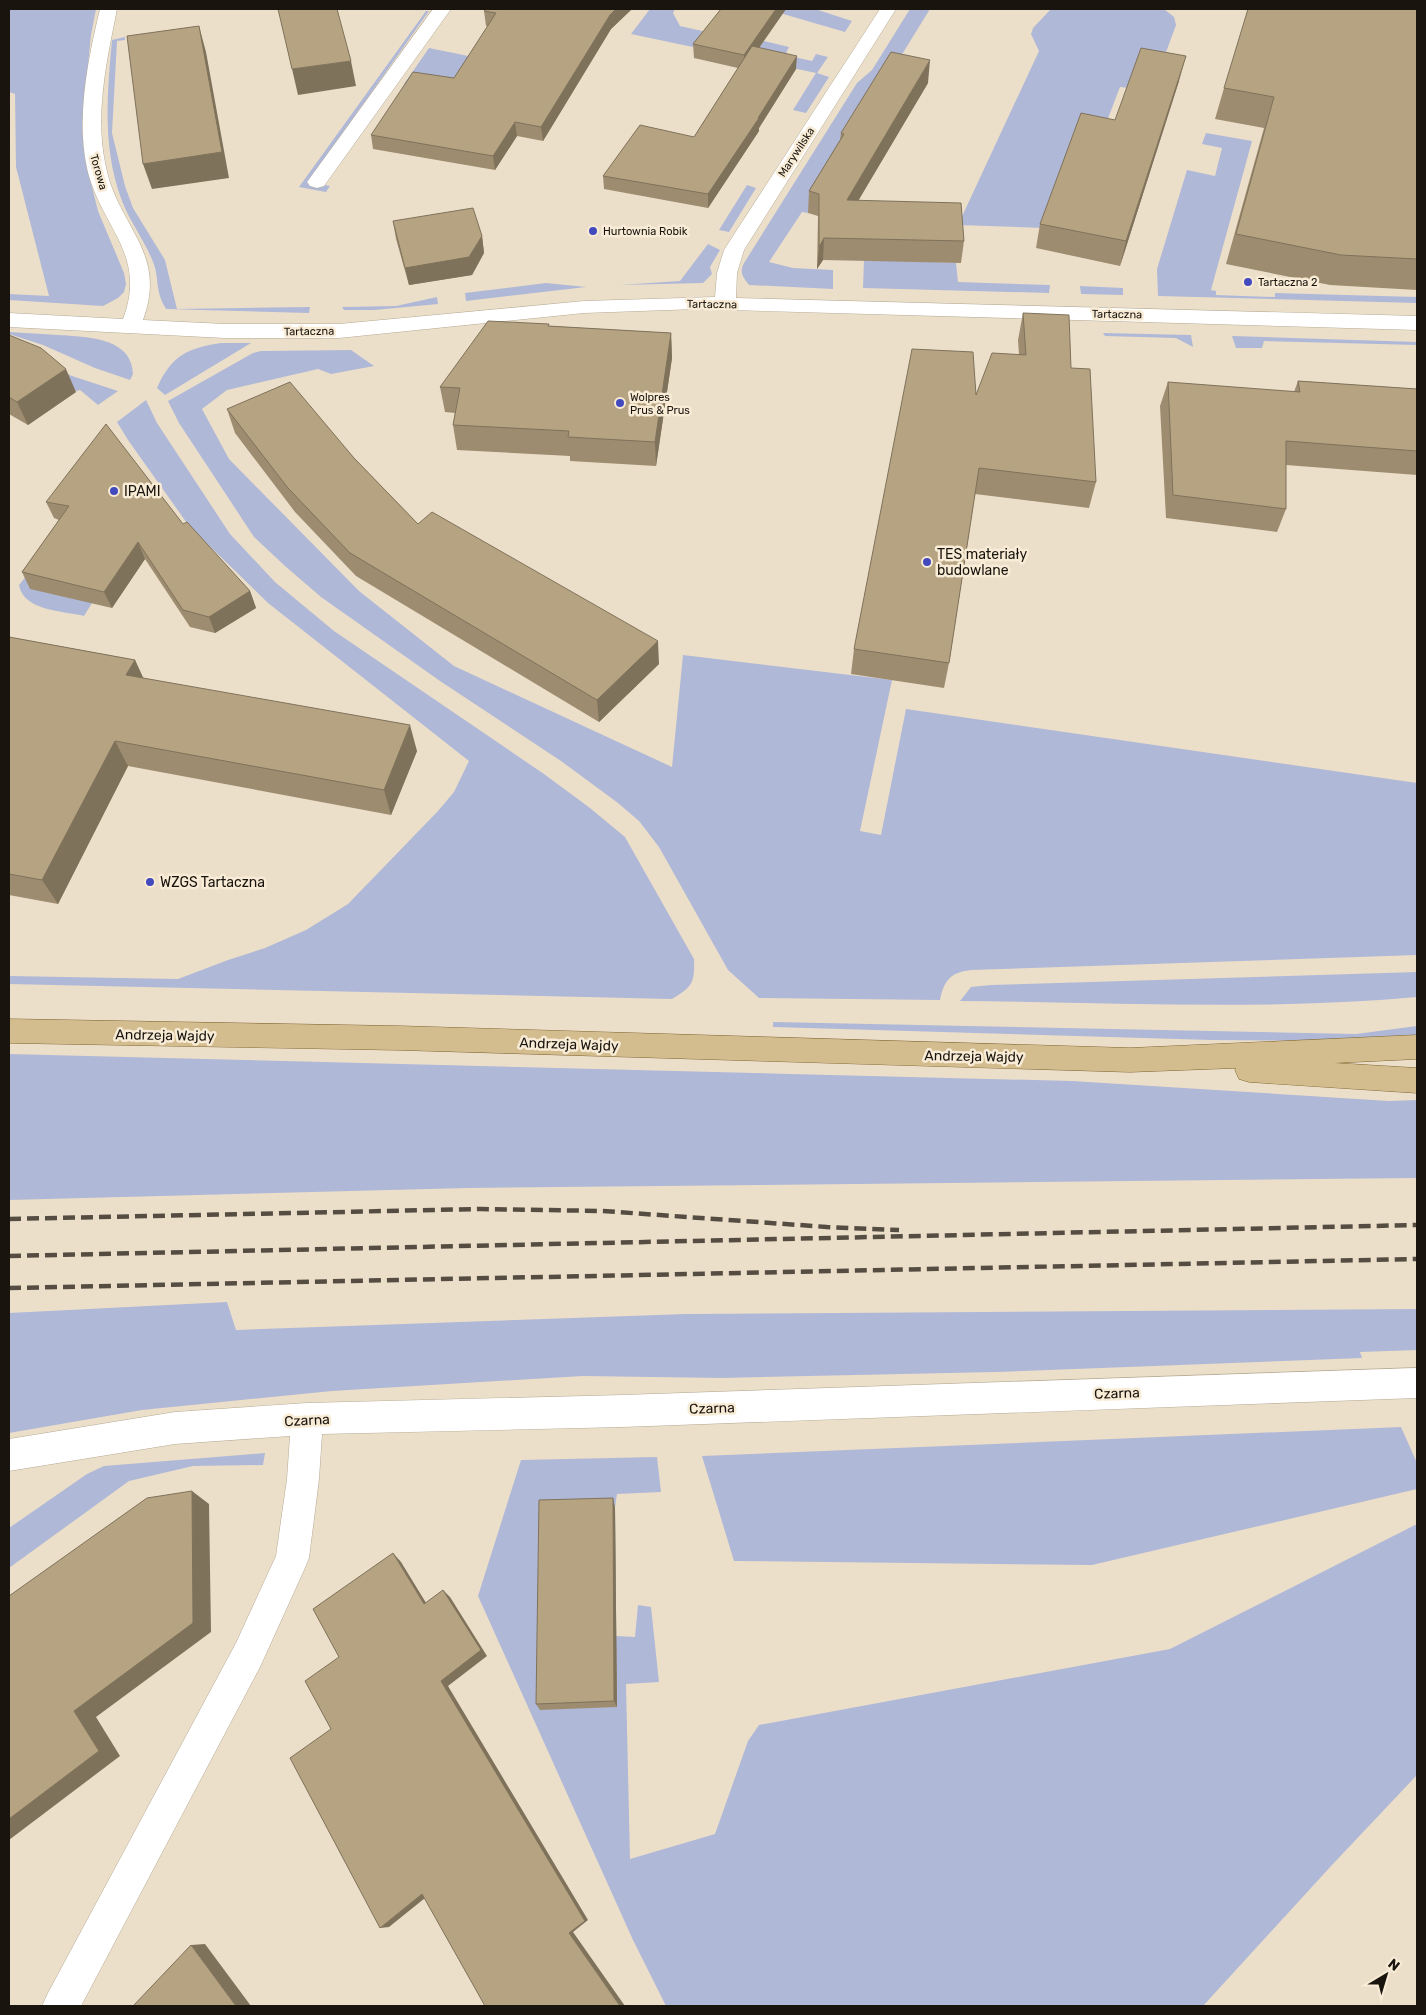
<svg xmlns="http://www.w3.org/2000/svg" width="1426" height="2015" font-family="Rubik,sans-serif">
  <style>
    .green { fill: #b0b8d7 }
    .lines { fill: none; stroke-linecap: round; stroke-linejoin: round }
    .minor-casing { stroke: #b5aa95; stroke-width: 1 }
    .major-casing { stroke: #7f6430; stroke-width: 1 }
    .minor { fill: #fff; fill-rule: evenodd }
    .major { fill: #d3bc8e; fill-rule: evenodd }
    .rail { stroke: #554d42; stroke-width: 4.5; stroke-dasharray: 12 6; stroke-linecap: butt }
    .wall { fill: #9d8c70 }
    .shaded-wall { fill: #7f725b }
    .building { fill: #b6a382; stroke: #7f725b }
    .poi-dot { fill: #424abe; stroke: #f9ecd7; stroke-width: 2 }
    .labels { text-anchor: middle; stroke-width: 5; stroke-linejoin: round; paint-order: stroke }
    .far-street-label { font-size: 11px; fill: #19140d; stroke: #f9ecd7 }
    .far-poi-label { font-size: 11px; fill: #19140d; stroke: #f9ecd7; text-anchor: start }
    .poi-label { font-size: 14px; fill: #19140d; stroke: #f9ecd7; text-anchor: start }
    .street-label { font-size: 14px; fill: #19140d; stroke: #f9ecd7 }
  </style>
  <rect width="100%" height="100%" fill="#ecdfca"/>
  <path class="green" d="M9,9H96L91,35L82,126L85,159L98,211L124,273L126,284L124,292L118,298L103,306L9,300V294L49,296L16,167L15,94L9,92Z
    M650,9H675L673,13L680,26L760,44L764,41L789,47L785,55L812,61L816,54L828,57L817,73L829,77L806,113L793,110L816,73L631,34Z
    M766,9H815L852,21L845,32Z
    M910,9H930L840,155L808,213L802,212L769,262L793,268L833,270V289L749,285C743,277 739,273 744,263L857,83L872,70Z
    M1051,9H1164L1174,17L1176,25L1157,77L1129,88L1120,87L1099,142L1043,228L958,225L1039,51L1031,34L1033,28Z
    M426,11H429L308,182L330,186L326,192L299,187Z
    M125,37V40L117,41L112,133L125,186L133,208L165,260L177,309L310,307L309,313L166,309C154,289 160,279 153,262C145,241 130,222 122,201C102,148 107,95 112,40Z
    M429,48L508,64L482,98L404,84Z
    M1206,133L1252,141L1211,290L1216,291V295L1275,297V293L1417,297V303L1158,296L1157,269L1187,170L1215,176L1222,148L1202,144Z
    M747,185L756,188L729,232L719,230Z
    M708,244L720,250L710,267L712,274L703,283L620,285L680,281Z
    M864,259L956,263L958,282L1050,285L1049,293L863,288Z
    M546,283L586,287L466,301L465,293Z
    M1080,286L1123,288V295L1081,294Z
    M437,297L438,304L374,310H344L342,307L396,306Z
    M9,332C26,333 42,334 59,335C86,337 132,337 133,374L130,380L95,368L43,345L9,334Z
    M1103,333L1191,335L1193,347L1176,338L1105,336Z
    M1232,336L1417,342V345L1264,341L1262,348H1236Z
    M221,343H251L165,395L157,388C171,356 187,348 221,343Z
    M9,349L72,376L118,391L98,405L80,390L77,391L73,390Z
    M351,350L374,366L331,374L318,369L227,390L202,409L229,459L359,591L454,666L672,767L683,655L892,680L860,831L881,835L906,709L1417,783V955L972,970C951,972 944,980 940,1000L759,998L728,970L659,847L639,821L618,803L561,761L440,681L321,597L285,566L254,537L179,423L168,401L253,353L261,351Z
    M146,400L157,423L230,534L275,582L334,631L544,774L590,808L625,837L694,959C695,983 692,987 672,999L9,984V976L178,979L228,960L265,948L306,930L348,904L438,811L454,792L469,761L268,603L189,526L128,440L117,422Z
    M32,569L92,603L84,616C64,611 23,611 19,585Z
    M1417,972V997C1266,1011 1112,1002 960,1001L971,987L991,985Z
    M773,1022L1356,1034L1417,1026V1037L1365,1041L1211,1040L773,1027Z
    M9,1054L1072,1081L1389,1101L1417,1100V1178L468,1188L9,1200Z
    M227,1302L236,1330L686,1314L1417,1309V1350L1360,1352L1362,1358L996,1372L721,1378L583,1376L332,1391L142,1410L9,1433V1313Z
    M1401,1427L1417,1463V1489L1092,1565L734,1561L702,1456Z
    M265,1453L263,1465L193,1466L129,1481L9,1568V1528L87,1474L104,1466Z
    M657,1457L661,1492L617,1494L615,1508L616,1636L635,1637L638,1605L651,1607L659,1682L626,1684L630,1859L715,1834L748,1741L759,1725L1170,1649L1417,1524V1775L1332,1865L1203,2006H666L633,1940L478,1596L521,1460Z"/>
  <g class="lines">
    <g class="minor-casing">
      <path id="minor" d="M100,9H117C107,60 94,115 106,167C118,227 168,252 143,320L225,324H339L584,301L715,297L717,273L724,250L880,9H896L744,250L737,273L736,298L1417,316V330L697,309L584,313L339,338H225L9,327V313L123,319C148,253 100,227 87,168C76,117 88,59 100,9Z
        M433,9H451L324,186L317,188L310,186L307,182L310,178Z
        M1417,1368V1398L623,1427L322,1434L319,1479L309,1558L304,1570L260,1667L81,2006H42L48,1993L236,1643L276,1556L287,1479L290,1436L175,1444L9,1471V1439L175,1412L307,1403L623,1395Z"/>
    </g>
    <g class="major-casing">
      <path id="major" d="M9,1019L399,1026L1130,1048L1417,1035V1059L1334,1063L1417,1068V1093L1249,1082L1239,1079L1235,1070L1236,1068L1130,1072L399,1050L9,1043Z"/>
    </g>
    <use href="#minor" class="minor"/>
    <use href="#major" class="major"/>
    <path class="rail" d="M9,1219L481,1209L603,1211L827,1227L899,1230
      M9,1256L1417,1225
      M9,1288L1417,1259"/>
  </g>
  <path class="wall" d="M486,9H632L611,29L543,141L517,136L495,170L373,149L371,135L454,78L488,26H486L484,11Z
    M721,9H786L759,48L796,69L759,128V131L708,208L604,189L603,176L694,137L738,68L694,58L693,44Z
    M1417,9V290L1330,285L1226,264L1264,128L1215,119L1224,88Z
    M1179,81L1120,266L1036,248L1040,224L1115,120Z
    M928,83L858,201L964,241L961,263L823,260L817,269L818,216L808,213L809,191L840,140L841,133Z
    M393,221L482,236L484,253L472,275L409,285L396,239Z
    M1023,313L1071,368L1096,482L1089,508L975,494L949,663L944,688L851,674L854,649L976,395L1019,355L1018,340Z
    M549,326L671,333L672,358L656,466L570,461V456L457,450L453,425L455,413L445,412L440,387Z
    M9,335L76,392L28,425L9,414Z
    M1298,381L1417,389V475L1286,465V509L1277,532L1166,518L1160,406L1168,382L1294,392Z
    M227,409L354,458L418,524L659,664L599,722L356,576L295,512L235,433Z
    M46,502L183,524L250,591L256,608L215,633L190,627L145,559L112,608L30,589L22,572L59,520L54,518Z
    M9,637L135,660L143,678L417,751L391,815L128,766L58,904L9,895Z
    M613,1498L615,1508L617,1707L540,1710L536,1704Z"/>
  <path class="shaded-wall" d="M616,9H632L611,29L543,141L541,127L610,15Z
    M776,9H786L744,69V55Z
    M199,26L206,52L229,178L152,189L143,164Z
    M797,56L796,69L759,128V131L708,208V194Z
    M1186,56L1179,81L1120,266L1126,241Z
    M930,60L928,83L845,223L847,200Z
    M351,61L356,86L298,95L292,69Z
    M515,122L517,136L495,170L493,156Z
    M482,236L484,253L472,275L409,285L405,268Z
    M824,238L823,260L817,269L819,247Z
    M671,333L672,358L656,466L655,442Z
    M66,369L76,392L28,425L17,402Z
    M138,542L145,559L112,608L104,592Z
    M250,591L256,608L215,633L209,617Z
    M658,641L659,664L599,722L597,700Z
    M135,660L147,686L126,675Z
    M410,725L417,751L391,815L384,790Z
    M115,741L128,766L58,904L42,880Z
    M192,1491L209,1504L211,1632L96,1717L120,1756L9,1840V1819L74,1711Z
    M613,1498L615,1508L617,1707L614,1701Z
    M393,1553L401,1562L431,1611L424,1604Z
    M443,1590L450,1597L487,1656L448,1686L588,1920L573,1932L625,2006H620L569,1933L441,1681Z
    M422,1894H430L389,1927L380,1928Z
    M205,1944L251,2006H236L191,1945Z"/>
  <path class="building" d="M278,9H337L351,61L292,69Z
    M486,9H616L610,15L541,127L515,122L493,156L371,135L413,72L454,78L496,13L484,11Z
    M721,9H776L744,55L693,44Z
    M1248,9H1417V259L1341,255L1236,234L1274,97L1224,88Z
    M199,26L222,152L143,164L127,36Z
    M752,46L797,56L758,118H759L708,194L603,176L640,125L694,137Z
    M1141,48L1186,56L1126,241L1040,224L1081,113L1115,120Z
    M891,52L930,60L847,200L961,203L964,241L824,238L819,247V194L809,191L844,134L841,133Z
    M473,208L482,236L469,257L405,268L393,221Z
    M1023,313L1069,315L1071,368L1090,369L1096,482L979,468L949,663L854,649L912,349L973,352L976,395L992,353L1026,355Z
    M488,321L549,324L548,326L671,333L655,442L568,437L569,431L453,425L460,388L440,387Z
    M9,335L41,348L66,369L17,402L9,397Z
    M1298,381L1417,389V451L1286,441V509L1173,495L1168,382L1300,392Z
    M290,382L354,458L418,524L432,512L658,641L597,700L350,553L288,488L227,409Z
    M106,424L183,524L187,522L250,591L209,617L183,610L138,542L104,592L22,572L69,506L46,502Z
    M9,637L135,660L126,675L410,725L384,790L115,741L42,880L9,874Z
    M192,1491L193,1623L74,1711L99,1751L9,1819V1596L147,1498Z
    M613,1498L614,1701L536,1704L539,1500Z
    M393,1553L424,1604L443,1590L481,1650L441,1681L585,1921L569,1933L620,2006H485L422,1894L380,1928L290,1758L331,1729L305,1681L339,1657L313,1609Z
    M191,1945L236,2006H133Z"/>
  <g class="poi-dot">
    <circle cx="593" cy="231" r="5"/>
    <circle cx="1248" cy="282" r="5"/>
    <circle cx="620" cy="403" r="5"/>
    <circle cx="114" cy="491" r="5"/>
    <circle cx="927" cy="562" r="5"/>
    <circle cx="150" cy="882" r="5"/>
  </g>
  <g class="labels">
    <g class="far-street-label">
      <text transform="translate(796 152) rotate(-57)" y="4">Marywilska</text>
      <text transform="translate(99 172) rotate(74)" y="4">Torowa</text>
      <text transform="translate(712 304) rotate(1)" y="4">Tartaczna</text>
      <text transform="translate(1117 314) rotate(1)" y="4">Tartaczna</text>
      <text transform="translate(309 331) rotate(-1)" y="4">Tartaczna</text>
    </g>
    <g class="far-poi-label">
      <text x="603" y="235">Hurtownia Robik</text>
      <text x="1258" y="286">Tartaczna 2</text>
      <text x="630" y="401">Wolpres<tspan x="630" dy="13">Prus &amp; Prus</tspan></text>
    </g>
    <g class="poi-label">
      <text x="124" y="496">IPAMI</text>
      <text x="937" y="559">TES materiały<tspan x="937" dy="16">budowlane</tspan></text>
      <text x="160" y="887">WZGS Tartaczna</text>
    </g>
    <g class="street-label">
      <text transform="translate(165 1035) rotate(1)" y="5">Andrzeja Wajdy</text>
      <text transform="translate(569 1044) rotate(2)" y="5">Andrzeja Wajdy</text>
      <text transform="translate(974 1056) rotate(1)" y="5">Andrzeja Wajdy</text>
      <text transform="translate(1117 1393) rotate(-2)" y="5">Czarna</text>
      <text transform="translate(712 1408) rotate(-2)" y="5">Czarna</text>
      <text transform="translate(307 1420) rotate(-3)" y="5">Czarna</text>
    </g>
  </g>
  <rect width="1426" height="2015" fill="none" stroke="#19140d" stroke-width="20"/>
  <g transform="translate(1386 1975) rotate(38)" stroke="#f9ecd7" stroke-width="4" paint-order="stroke">
  <path d="M0-4L9 19L0 12L-9 19Z" fill="#19140d"/>
  <text y="-8" font-size="14" font-weight="bold" text-anchor="middle" fill="#19140d">N</text>
  </g>
</svg>
